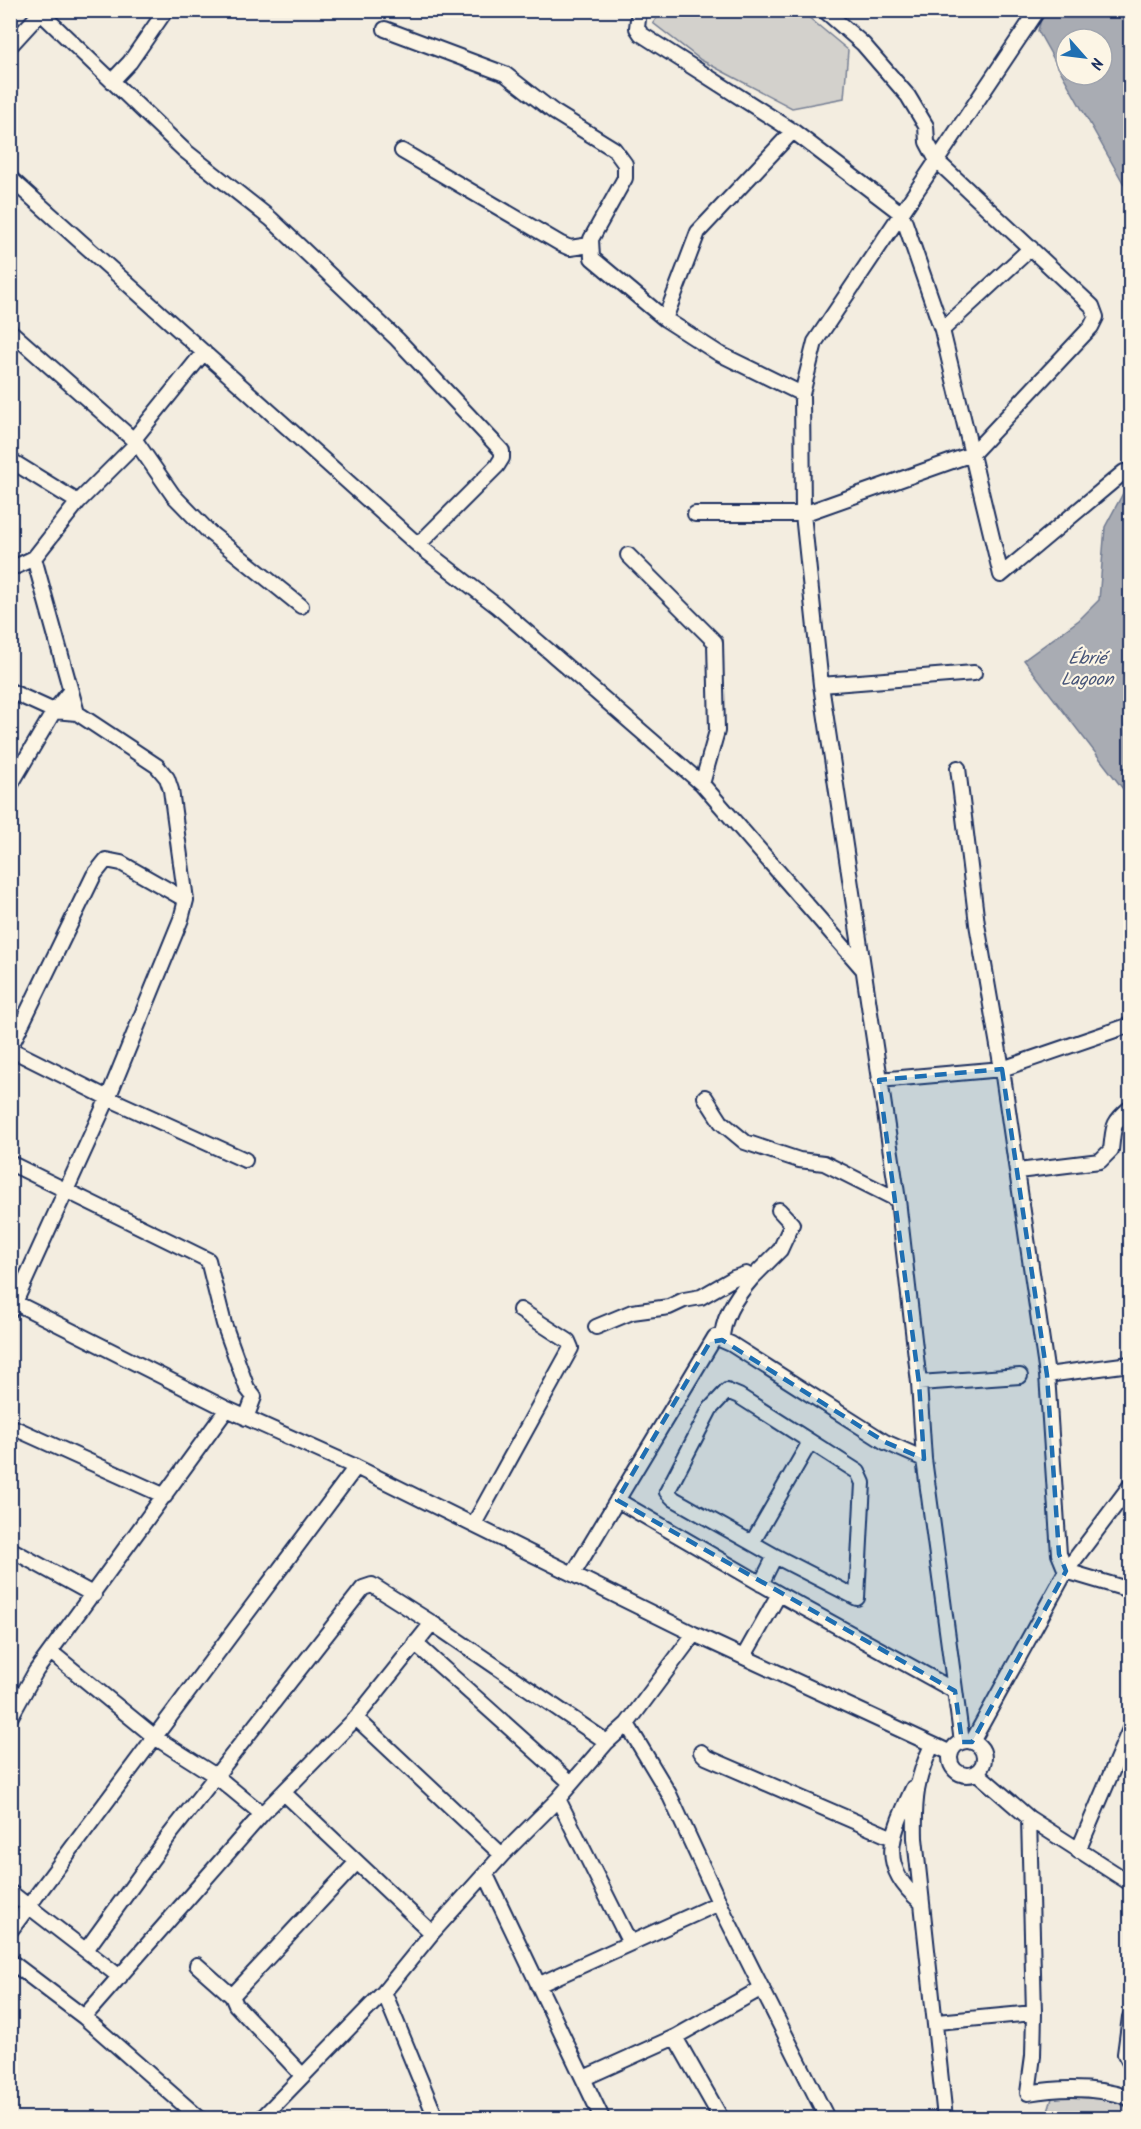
<svg xmlns="http://www.w3.org/2000/svg" width="1141" height="2129" font-family="Kalam,sans-serif">
  <style>
    .green { fill: #d3d1cc; stroke: #778095; stroke-width: 1.5 }
    .water { fill: #a9acb3; stroke: #707a91; stroke-width: 1.5; fill-rule: evenodd }
    .lines { fill: none; stroke-linecap: round; stroke-linejoin: round }
    .minor-casing { stroke: #1b2f5e; stroke-width: 18 }
    .minor { stroke: #fcf5e5; stroke-width: 14 }
    .marked { fill: #1f6fb2; fill-opacity: 0.2; stroke: #1f6fb2; stroke-width: 4.5; stroke-dasharray: 12 8; stroke-linejoin: round }
    .labels { text-anchor: middle; stroke-width: 4.5; stroke-linejoin: round; paint-order: stroke }
    .water-label { font-size: 18px; font-style: italic; fill: #465478; stroke: #fcf5e5 }
  </style>
  <rect width="100%" height="100%" fill="#f3ede0"/>
  <filter id="ink" filterUnits="userSpaceOnUse"><feTurbulence type="fractalNoise" baseFrequency=".0167" numOctaves="2"/><feDisplacementMap in="SourceGraphic" scale="12" xChannelSelector="R" yChannelSelector="G"/><feConvolveMatrix kernelMatrix="1 2 1 2 8 2 1 2 1" color-interpolation-filters="sRGB"/></filter>
  <g filter="url(#ink)">
    <path class="green" d="M662,11H801L848,50L844,98L792,108L701,60L653,23Z
      M1053,2095L1113,2100L1130,2109V2118H1046Z"/>
    <path class="water" d="M1043,11H1130V195L1038,31ZM1066,39H1102V75H1066Z
      M1130,480V798L1024,660L1079,620L1099,600L1105,527Z"/>
    <g class="lines">
      <g class="minor-casing">
        <path id="minor" d="M639,10L637,28L641,34L793,131L902,214L942,330L1001,575L1124,472
          M41,13L184,150L271,219L397,339L502,451V458L497,466L418,545
          M385,29L505,74L554,112L614,149L625,164V178L591,239L592,258L665,319L718,353L802,394
          M10,46L43,10
          M113,80L130,62L166,10
          M402,151L561,244L570,248L590,245
          M10,178L418,545L498,607L702,784L862,968
          M665,319L698,232L793,131
          M942,330L1031,248
          M10,331L137,443L78,502L34,558L17,566H10
          M134,439L204,352
          M137,443L173,495L209,532L301,606
          M10,460L78,502
          M695,514H803L972,454L1091,327L1096,317L1092,306L937,161L927,142L926,126L908,96L863,44L824,10
          M628,555L715,642L717,731L702,784
          M34,558L77,713
          M821,685L974,673
          M10,691L54,711L77,713L157,766L167,778L171,790L186,900L181,919L108,1098L12,1309
          M958,768L977,924L1002,1069L1047,1375L1059,1554L1066,1571
          M10,786L54,711L70,691
          M10,1048L94,875L106,860L121,863L186,900
          M10,1049L108,1098L245,1160
          M879,1080L1002,1069L1130,1025
          M705,1097L721,1122L745,1142L799,1160L824,1163L898,1200
          M10,1163L208,1260L224,1324L247,1388L254,1397L246,1418
          M1018,1171L1100,1161L1111,1150C1114,1127 1111,1124 1130,1108
          M752,1278L780,1250L792,1224L779,1210
          M10,1300L227,1409L356,1467L694,1634L951,1753
          M596,1327L632,1312L669,1307L684,1300L701,1297L734,1278L746,1274L752,1278C738,1294 722,1317 722,1340
          M1047,1375L1130,1364
          M919,1383L1020,1376
          M10,1426L165,1496
          M617,1500L779,1594L955,1691
          M474,1524L571,1348L568,1341L520,1310
          M752,1543L810,1442
          M10,1549L94,1595
          M1066,1571L1130,1590
          M573,1574L715,1337L731,1344L885,1442L924,1459
          M761,1584L775,1556L857,1598L863,1483L858,1472L739,1396L727,1391L710,1409L667,1492L674,1499L775,1556
          M415,1643L570,1782
          M52,1653L156,1738L216,1776L262,1814
          M744,1656L779,1594
          M10,1718L36,1671L227,1409
          M356,1718L502,1855
          M627,1724L669,1794L725,1915L827,2118
          M950 1758a17 17 0 1 1 34 0a17 17 0 1 1-34 0Z
          M962,1742L924,1459L919,1383L898,1200L821,685L803,514L802,394L815,342L1038,10
          M972,1742L1066,1571L1130,1486
          M932,1745C916,1780 914,1799 915,1838L945,2118
          M701,1752L706,1757L893,1838
          M976,1772L1029,1818L1130,1883
          M913,1788C892,1835 876,1865 921,1902
          M284,1793L432,1933
          M558,1799L630,1943
          M1029,1818L1034,2013L1033,2056L1028,2093C1063,2087 1097,2087 1130,2098
          M1078,1851L1130,1729
          M486,1875L602,2118
          M10,1892L120,1977
          M10,1931L356,1467
          M86,1950L168,1837L363,1588L372,1585L432,1623
          M10,1961L84,2017L199,2118
          M197,1965L232,1996
          M538,1985L719,1903
          M384,1992L436,2118
          M84,2017L262,1814L356,1718L432,1623L607,1742
          M1130,2017L1125,2054L1130,2063
          M937,2022L1034,2013
          M675,2037L721,2118
          M302,2075L236,2005L232,1996L356,1863
          M584,2078L675,2037L762,1988
          M262,2118L384,1992L432,1933L502,1855L558,1799L607,1742L627,1724L694,1634"/>
      </g>
      <use href="#minor" class="minor"/>
    </g>
  </g>
  <path class="marked" d="M1002,1069L1047,1375L1059,1554L1066,1571L972,1742H962L955,1691L617,1500L710,1342L722,1340L885,1442L924,1459L919,1383L879,1080Z"/>
  <g class="labels">
    <g class="water-label">
      <text x="1087" y="664">Ébrié<tspan x="1087" dy="21">Lagoon</tspan></text>
    </g>
  </g>
  <rect width="1141" height="2129" fill="none" stroke="#fcf5e5" stroke-width="36"/>
  <rect x="18" y="18" width="1105" height="2093" fill="none" stroke="#1b2f5e" stroke-width="2" filter="url(#ink)"/>
  <g transform="translate(1084 57) rotate(118)"><circle r="28" fill="#fcf5e5" stroke="#a2a6af" stroke-width="1.5"/>
  <path d="M0-4.5L10 22L0 15L-10 22Z" fill="#1f6fb2"/>
  <text y="-9" font-size="16" font-weight="bold" text-anchor="middle" fill="#1b2f5e">N</text>
  </g>
</svg>
